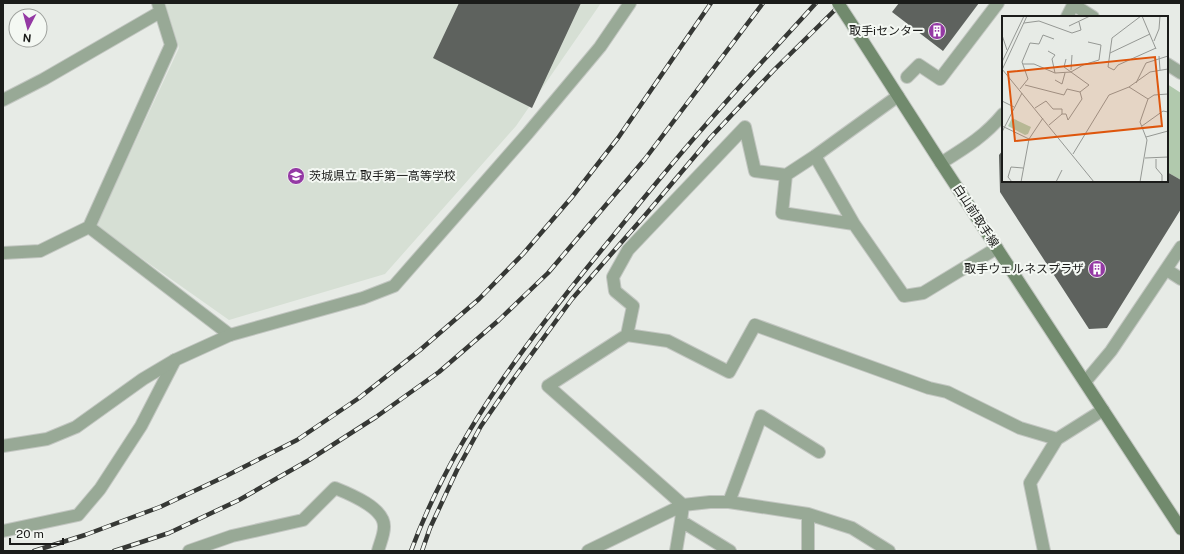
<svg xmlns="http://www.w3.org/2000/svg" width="1184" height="554" font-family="'Public Sans','Noto Sans JP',sans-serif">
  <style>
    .built { fill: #d6dfd4 }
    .green { fill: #b1c9ad }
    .building { fill: #5e625e }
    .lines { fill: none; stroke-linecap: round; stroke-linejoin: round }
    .pedestrian-casing { stroke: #c2c6c1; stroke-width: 14 }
    .minor-casing { stroke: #c2c6c1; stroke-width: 14 }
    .tertiary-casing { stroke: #c2c6c1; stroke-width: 14 }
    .secondary-casing { stroke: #c2c6c1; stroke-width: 14 }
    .pedestrian { stroke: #98a996; stroke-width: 12 }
    .minor { stroke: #98a996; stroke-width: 12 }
    .tertiary { stroke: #98a996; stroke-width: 12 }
    .secondary { stroke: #718a6d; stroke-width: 12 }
    .rail-casing { stroke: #363835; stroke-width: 4.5 }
    .rail { stroke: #f4f8f3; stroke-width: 3; stroke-dasharray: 9; stroke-linecap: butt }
    .secondary-bridge-casing { stroke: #c2c6c1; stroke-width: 14; stroke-linecap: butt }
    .secondary-bridge { stroke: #718a6d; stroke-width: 12 }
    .labels { text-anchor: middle; stroke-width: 4; stroke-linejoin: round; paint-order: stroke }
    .poi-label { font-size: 12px; fill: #1b1c1a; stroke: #f4f8f3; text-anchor: end }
    .street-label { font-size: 12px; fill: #1b1c1a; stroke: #f4f8f3 }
    .inset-road { fill: none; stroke: #959894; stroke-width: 1 }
    .view { fill: #de560d; fill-opacity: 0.15; stroke: #de560d; stroke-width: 2 }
    .inset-edge { fill: none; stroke: #1b1c1a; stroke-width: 2 }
  </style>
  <rect width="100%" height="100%" fill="#e7ebe6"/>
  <path class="built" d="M165,3H601L516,126L385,274L229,320L96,226L179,48Z"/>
  <path class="green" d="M1167,84L1181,93V180L1167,172Z"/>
  <path class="building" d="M459,3H581L532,108L433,58Z
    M899,3H979L943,51L892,12Z
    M1003,150V181H1167V172L1181,180V209L1107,328L1089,329L1000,192L999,155Z"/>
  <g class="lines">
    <g class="pedestrian-casing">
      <path id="pedestrian" d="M907,77L919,65L940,79L998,3"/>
    </g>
    <g class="minor-casing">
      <path id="minor" d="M898,96L815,156L786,175L782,213L854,224L904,296L923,293L997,248
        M3,100L44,79L160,12
        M815,156L854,224
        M89,227L230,335
        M3,253L40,251L89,227L171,45L158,3
        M1167,270L1181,279
        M627,335L633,306L615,291L613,277L628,250L745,127L755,171L786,175
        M729,502L761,416L819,452
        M808,514V551
        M3,531L78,515L100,489L141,426L175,360
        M189,551L232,536L303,520L335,488C350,494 385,508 384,527C384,535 380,543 378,551
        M588,551L683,505L710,502H729L808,514L852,528L889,551
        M676,551L681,521
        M730,551L681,521L683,505L548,386L627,335L668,341L729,372L755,325L929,388L947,392L1020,428L1057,439
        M1044,551L1030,483L1057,439L1103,410"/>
    </g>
    <g class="tertiary-casing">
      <path id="tertiary" d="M1074,5L1093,17
        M1067,17L1074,3
        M1167,64L1181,73
        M941,163C965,148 985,136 1003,114
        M1085,382L1111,351L1181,247
        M3,446L47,439L76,427L143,379L175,360L230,335L363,298L394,286L528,133L600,47L630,3"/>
    </g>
    <g class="secondary-casing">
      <path id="secondary" d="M855,29L941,163L1181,529"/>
    </g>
    <use href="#pedestrian" class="pedestrian"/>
    <use href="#minor" class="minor"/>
    <use href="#tertiary" class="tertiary"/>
    <use href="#secondary" class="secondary"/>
    <g class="rail-casing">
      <path id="rail" d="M34,551L85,535L160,507L226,476L297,440L359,398L420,350L479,299L523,254L572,197L618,138L711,3
        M114,551L169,533L239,500L309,460L376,417L439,372L499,320L548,273L645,159L763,3
        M411,551C455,432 533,333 613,236C642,200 672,163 703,128C740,85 778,45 816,3
        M422,551L430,528L457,470L481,426L512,381L572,299L647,213L711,137L774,70L842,3"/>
    </g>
    <use href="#rail" class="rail"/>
    <g class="secondary-bridge-casing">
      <path id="secondary-bridge" d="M838,3L855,29"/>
    </g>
    <use href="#secondary-bridge" class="secondary-bridge"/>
  </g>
  <defs>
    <g id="building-disc" transform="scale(0.9)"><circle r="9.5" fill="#9439a4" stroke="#f4f8f3"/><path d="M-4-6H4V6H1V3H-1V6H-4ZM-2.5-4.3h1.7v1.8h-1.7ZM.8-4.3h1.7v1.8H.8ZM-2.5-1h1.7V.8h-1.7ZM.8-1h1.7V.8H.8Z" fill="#fff"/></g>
    <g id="school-disc" transform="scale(0.9)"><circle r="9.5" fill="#9439a4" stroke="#f4f8f3"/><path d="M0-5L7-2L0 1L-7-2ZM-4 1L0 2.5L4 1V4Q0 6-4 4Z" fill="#fff"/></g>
  </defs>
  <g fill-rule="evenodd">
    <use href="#building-disc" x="937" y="31"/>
    <use href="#school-disc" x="296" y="176"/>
    <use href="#building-disc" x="1097" y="269"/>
  </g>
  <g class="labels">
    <g class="poi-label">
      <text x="924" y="35">取手iセンター</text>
      <text x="309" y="180" text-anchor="start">茨城県立 取手第一高等学校</text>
      <text x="1084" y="273">取手ウェルネスプラザ</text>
    </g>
    <g class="street-label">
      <text transform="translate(976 216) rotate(57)" y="4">白山前取手線</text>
    </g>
  </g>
  <g transform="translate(1002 16)">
    <rect width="166" height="166" fill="#e7ebe6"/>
    <path d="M10,102L29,111L26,118L23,119L6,110Z" fill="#b1c9ad"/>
    <path class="inset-road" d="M139,0L110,22L106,51L112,54L116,49L154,32M140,0L154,33M22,7L37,5L70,17L79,14L77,6M67,10L88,0M0,19L5,34M152,25L157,13L158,0M46,35L53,39L50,43L53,57M108,37L148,18M157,40L158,54M0,46L22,0M21,48H32L53,57L69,56L81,49L97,44L99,29L86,26M0,53L92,166M0,54L25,0M69,54L70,39M53,64L60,68L63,57M134,67L144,47L166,40M23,69L62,79L65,73L78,76L87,69L62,51L64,43M127,71L146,83M18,73L26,63L20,46L28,27L37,28L41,19L52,23M0,85L12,91M33,92L44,85L51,93H60V98L47,109M60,98H64L66,104L80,83L78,76M0,110L27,123M140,110L161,95L166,96M0,116L20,77M144,121L166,115M71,138L107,79L127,71L148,56L166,53M143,142L166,141M154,143V152L160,159V166M10,166L6,161L9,151L21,152M19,166L27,123L41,102M54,166L60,154M138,166L145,124L138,106L146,83L152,79L166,78"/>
    <path class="view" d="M153,41L160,110L13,125L6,56Z"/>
    <rect width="166" height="166" class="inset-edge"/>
  </g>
  <rect width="1184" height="554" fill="none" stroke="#1b1c1a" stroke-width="8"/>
  <g transform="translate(28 28) rotate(186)"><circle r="19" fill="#f4f8f3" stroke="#9da09c"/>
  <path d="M0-3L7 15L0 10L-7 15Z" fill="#9439a4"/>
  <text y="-6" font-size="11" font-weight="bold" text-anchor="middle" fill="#1b1c1a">N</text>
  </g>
  <path d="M10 538v6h53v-6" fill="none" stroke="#1b1c1a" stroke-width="2"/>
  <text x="16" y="538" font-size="12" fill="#1b1c1a" stroke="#f4f8f3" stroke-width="3" paint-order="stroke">20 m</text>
</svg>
